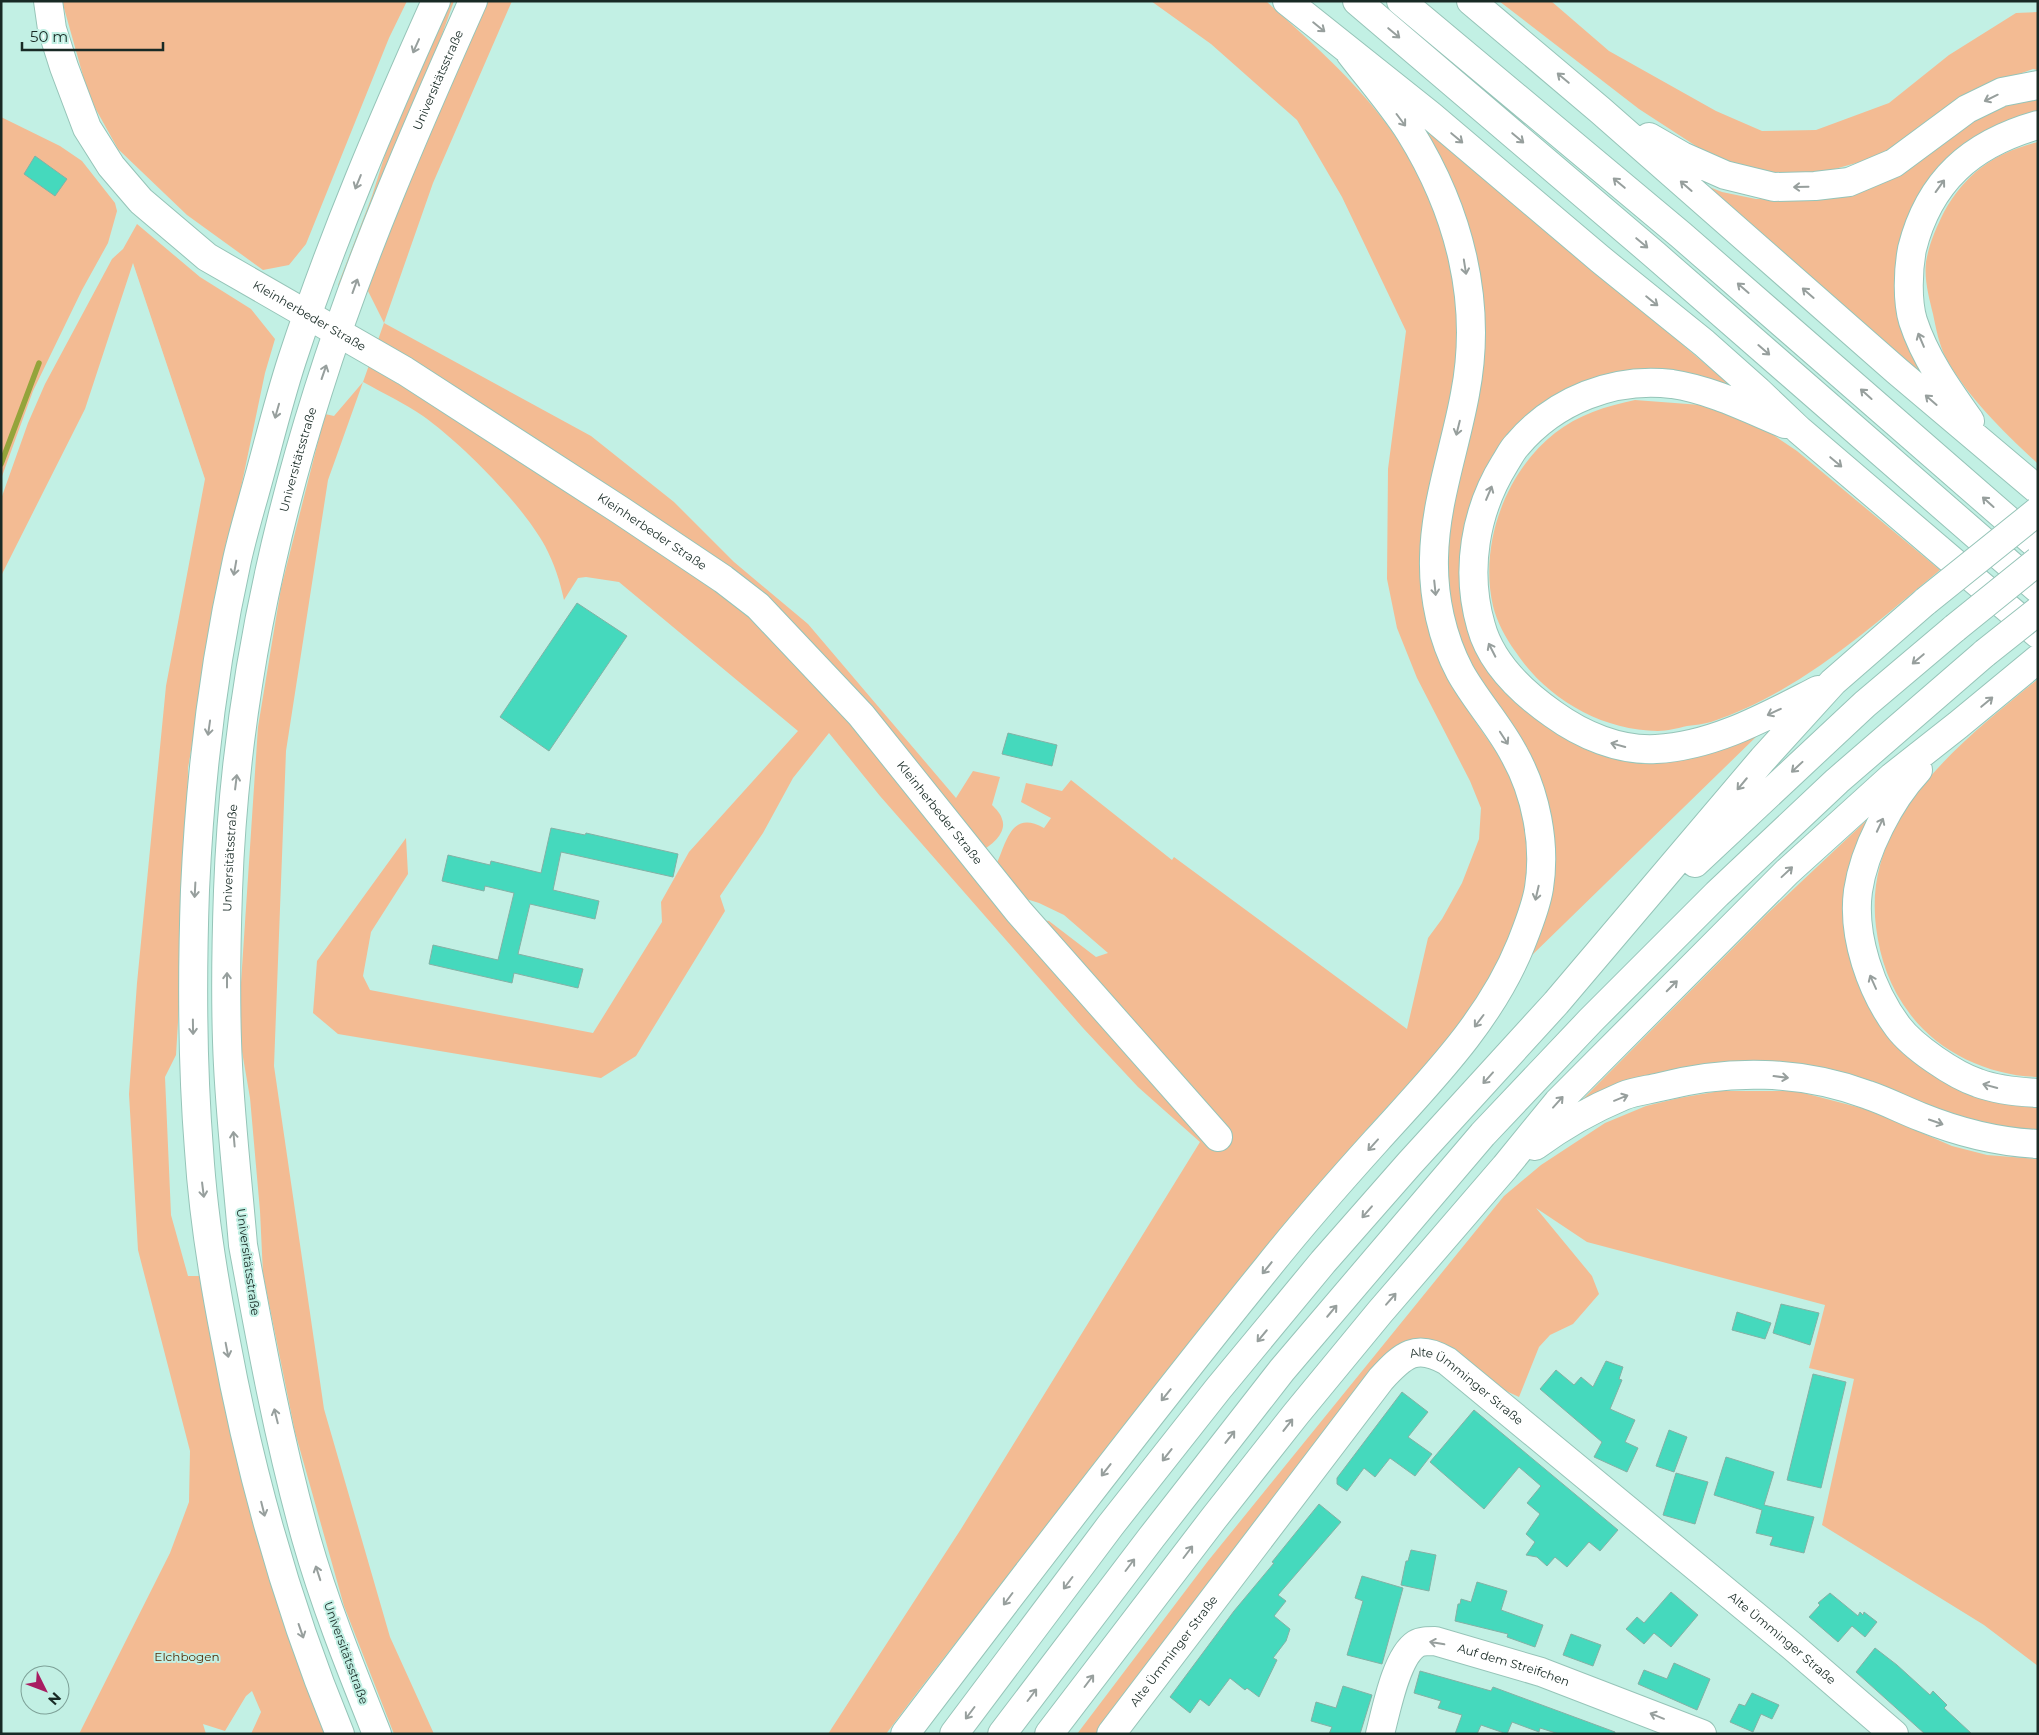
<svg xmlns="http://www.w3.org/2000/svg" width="2039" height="1735" font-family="Montserrat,sans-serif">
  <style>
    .green { fill: #f3bb93 }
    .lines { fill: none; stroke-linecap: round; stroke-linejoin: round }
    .stream { stroke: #94a43b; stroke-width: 5.5 }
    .building { fill: #45d9bd; stroke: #84b1a5 }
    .minor-casing { stroke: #96c4b8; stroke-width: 30 }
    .major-casing { stroke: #96c4b8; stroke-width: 30 }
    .highway-casing { stroke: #96c4b8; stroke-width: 30 }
    .minor { stroke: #fff; stroke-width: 28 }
    .major { stroke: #fff; stroke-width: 28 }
    .highway { stroke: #fff; stroke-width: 28 }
    .highway-bridge-casing { stroke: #96c4b8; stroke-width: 30; stroke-linecap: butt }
    .highway-bridge { stroke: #fff; stroke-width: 28 }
    .oneway { stroke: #979f9d }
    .labels { text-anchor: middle; stroke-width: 4; stroke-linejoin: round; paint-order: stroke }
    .street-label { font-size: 12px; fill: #182a25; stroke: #c2f0e4 }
    .park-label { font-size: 12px; fill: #532a04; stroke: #c2f0e4 }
  </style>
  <rect width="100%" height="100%" fill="#c2f0e4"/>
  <path class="green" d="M62,1H407L389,38L306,244L289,265L263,270L187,215L118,149L89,97Z
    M447,1H454L435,54L340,288L338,285L372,196L391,136Z
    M487,1H512L433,183L384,323L591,436L674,502L734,562L808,624L956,798L973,771L1000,777L992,805C996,809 1001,814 1002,819C1007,831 994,844 984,849L847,687L819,657L807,639L765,599L751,612L774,634L874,747L984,888L1033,935L1042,920L1049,921L1096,957L1108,953L1064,915L1039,903L1020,897L998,868L997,863C1007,840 1012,810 1044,828L1051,818L1021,802L1026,783L1062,791L1071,780L1172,860L1174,857L1407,1029L1428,938L1442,919L1462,883L1479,839L1481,808L1470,781L1417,678L1397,628L1387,579L1388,469L1406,331L1342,197L1297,120L1211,44L1151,1H1266C1302,34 1338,65 1369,102C1442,188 1470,287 1453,398C1449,422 1441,445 1435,468C1427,498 1422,528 1421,559C1419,608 1441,664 1465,705C1477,726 1492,744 1505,765C1521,793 1530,832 1529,864C1528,908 1509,953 1486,989C1452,1041 1407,1084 1366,1130C1348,1151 1331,1173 1314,1194C1224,1306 1134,1418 1044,1531C991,1598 937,1665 886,1734H828L961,1529L1200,1142L1138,1087L1083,1028L880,796L829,733L793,778L763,833L720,896L725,911L636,1056L601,1078L338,1034L313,1013L317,961L406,838L408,874L371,932L363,976L370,990L593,1033L662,922L661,902L689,852L798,731L619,582L586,577L578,578L564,600C560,581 554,563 545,546C522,504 462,444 423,416C404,403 383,393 363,382L328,480L286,751L274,1066L324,1409L390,1637L434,1734H394L344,1606L295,1432L263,1274L260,1211L250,1098L238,1028L258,727L281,588L325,414L334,416L363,382L384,323L365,285L439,109Z
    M1499,1H1551L1609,51L1716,111L1762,131L1816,130L1889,103L1949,55L2016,13L2038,12V70L2033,69L1986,86L1881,156L1824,172L1770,175L1740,168L1699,148L1639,109Z
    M2038,95V115L1914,213L1930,382L1697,182L1722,192L1756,199L1795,200L1996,106Z
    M1412,115L1730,385L1703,379L1620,376L1494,463L1471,622L1589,747L1758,735L1527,960L1550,883L1473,670L1458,639L1450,611L1445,537L1480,376Z
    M1,117L60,146L82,161L115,203L117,211L108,243L82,290L33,391L1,479Z
    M2038,142V464C2005,433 1968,398 1946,358C1939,345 1936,328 1933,314C1929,297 1924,280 1926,262C1929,244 1936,228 1944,212C1966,173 1994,153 2038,142Z
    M137,224L200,277L251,309L275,339L265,373L217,602L188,768L186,892L176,1055L165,1077L171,1215L188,1276H203L250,1492L278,1606L328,1734H251L261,1712L252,1691L246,1696L225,1731L203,1724L206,1734H79L170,1553L189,1502L190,1451L138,1250L129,1094L137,983L166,686L205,479L133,263L85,409L1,576V499L28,423L45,384L112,259L123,249Z
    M1635,400L1701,405L1733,414L1763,428L1797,451L1940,570C1870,628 1799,693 1711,722C1704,724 1695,725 1687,726C1678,728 1667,731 1658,731C1600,730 1546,698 1515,651C1505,637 1497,622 1493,606C1479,545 1505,472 1555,433C1578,415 1606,406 1635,400Z
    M2038,679V1077C1990,1076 1939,1053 1910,1014C1890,988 1880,959 1876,927C1862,817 1962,741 2038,679Z
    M1871,816L1851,885L1898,1040L2038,1100V1136L2007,1135L1870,1086L1606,1092L1583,1099L1767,914Z
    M1720,1091H1796L1869,1110L1952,1146L1987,1155L2038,1159V1666L1984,1625L1822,1525L1854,1379L1809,1368L1825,1305L1587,1242L1536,1208L1592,1276L1599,1294L1573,1324L1550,1335L1539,1347L1519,1397L1504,1390L1458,1353L1422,1340L1098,1734H1077L1208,1561L1504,1196L1541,1165L1605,1123L1646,1106L1679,1098Z"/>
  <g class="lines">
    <path class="stream" d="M1,464L39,363"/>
  </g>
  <path class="building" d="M35,156L67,179L55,196L24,174Z
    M577,603L627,636L549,751L500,717Z
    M1008,733L1057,745L1052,766L1002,754Z
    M551,828L585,835L586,833L678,854L673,877L561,852L553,890L599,901L595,919L530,904L518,954L583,969L578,988L514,973L512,983L429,964L433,945L498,960L514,893L485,886L484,891L442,881L448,855L490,865L491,861L541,873Z
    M1781,1304L1819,1313L1810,1345L1773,1333Z
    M1737,1312L1771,1323L1765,1339L1732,1330Z
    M1606,1361L1623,1367L1619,1379L1622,1380L1610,1409L1635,1420L1625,1442L1638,1448L1627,1472L1594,1457L1602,1442L1540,1389L1556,1370L1574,1385L1581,1377L1593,1387Z
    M1813,1374L1846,1382L1821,1488L1787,1480Z
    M1402,1392L1428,1412L1408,1437L1432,1454L1415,1476L1390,1458L1375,1477L1364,1468L1347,1491L1337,1484V1478Z
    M1474,1410L1618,1530L1600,1551L1589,1542L1567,1567L1555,1557L1547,1566L1537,1557L1526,1555L1535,1542L1526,1534L1540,1514L1527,1503L1541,1486L1519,1467L1484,1509L1430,1462Z
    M1669,1430L1687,1437L1674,1472L1656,1466Z
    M1726,1457L1774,1472L1764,1505L1814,1517L1804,1553L1770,1545L1773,1537L1756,1533L1762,1510L1714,1495Z
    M1676,1473L1708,1482L1695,1524L1663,1515Z
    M1319,1504L1341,1522L1278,1595L1286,1601L1274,1616L1290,1629L1286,1641L1273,1658L1277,1660L1259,1697L1247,1688L1245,1690L1230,1678L1209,1706L1200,1699L1190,1713L1170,1697L1234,1611L1274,1563L1272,1562Z
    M1411,1550L1436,1555L1429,1591L1401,1585L1406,1561H1408Z
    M1362,1576L1403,1588L1382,1664L1347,1655L1363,1601L1355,1598Z
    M1477,1582L1507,1591L1501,1610L1543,1625L1535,1647L1507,1637L1508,1634L1455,1621L1458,1604H1460L1461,1599L1471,1602Z
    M1671,1592L1698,1615L1671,1647L1654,1633L1644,1644L1626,1629L1637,1617L1644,1623Z
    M1830,1593L1858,1616L1860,1612L1863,1615L1864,1612L1877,1622L1865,1637L1852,1626L1838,1642L1809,1617L1820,1605L1818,1603Z
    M1571,1634L1601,1645L1593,1666L1563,1655Z
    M1875,1648L1897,1665L1930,1695L1933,1691L1947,1705L1944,1708L1972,1734H1925L1856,1672Z
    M1674,1663L1710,1679L1697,1710L1638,1684L1644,1670L1667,1679Z
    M1420,1671L1491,1691L1493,1687L1615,1732V1734H1559L1540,1728L1539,1732L1512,1722L1507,1734L1481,1725L1477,1734H1455L1462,1715L1438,1708L1441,1701L1414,1693Z
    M1343,1686L1372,1695L1360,1734H1329L1332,1727L1311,1721L1316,1702L1336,1708Z
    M1752,1693L1779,1705L1772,1719L1761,1714L1753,1732L1730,1722L1739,1704L1745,1706Z"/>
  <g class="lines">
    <g class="minor-casing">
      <g id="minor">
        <path id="s1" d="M48,1L52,29L64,67L87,128L111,166L141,201L207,257L405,371L620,510L723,579L758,606L861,715L1019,912L1218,1137"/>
        <path id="s2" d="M1111,1734L1381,1379C1403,1355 1416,1343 1447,1361L1792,1646L1894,1734"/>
        <path id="s3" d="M1380,1734C1386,1711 1396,1657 1416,1644C1421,1641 1428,1641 1435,1641L1541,1672L1702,1734"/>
      </g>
    </g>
    <g class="major-casing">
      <g id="major">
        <path d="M340,1734C287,1606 250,1473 225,1337C213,1276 203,1213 199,1150C192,1063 192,976 195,890C200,779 213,668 237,560C243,533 251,507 258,481C269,441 279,400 292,360C332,238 383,119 436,1"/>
        <path id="s4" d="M377,1734C351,1669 325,1605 306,1538C279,1441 261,1343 243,1245C238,1185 231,1125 228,1065C225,1007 226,948 228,891C234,722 267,552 318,391C360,257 416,129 473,1"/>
      </g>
    </g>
    <g class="highway-casing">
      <path id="highway" d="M1287,1L1430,115L1600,259L1704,343L1758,391L1799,430L2038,634
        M1357,1L1655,255L2038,589
        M1401,1L1681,235L2038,546
        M1471,1L1600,110L1897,371L2038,490
        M1649,137L1682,156L1725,175L1774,187L1815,186L1849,182L1894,163L1967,109L2002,92L2038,85
        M1970,421C1948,390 1925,358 1913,321C1907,301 1908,270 1912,249C1929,181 1971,144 2038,125
        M1785,424C1749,409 1712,390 1672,384C1614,377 1555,400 1517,445C1512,450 1509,457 1505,463C1475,511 1465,571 1481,626C1491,663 1523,693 1553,714C1582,735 1619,751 1656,749C1714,746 1767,716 1818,690
        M1918,770C1890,800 1864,850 1858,891C1852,936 1871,991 1898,1027C1913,1047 1954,1075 1978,1083C1997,1090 2018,1092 2038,1093
        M1695,863L1865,704L1955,628
        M1535,1146C1562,1126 1592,1109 1623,1096C1635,1091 1648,1090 1660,1087C1729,1069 1801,1070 1868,1095C1886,1101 1903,1110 1921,1117C1958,1132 1997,1142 2038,1144
        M905,1734C1024,1577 1143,1421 1267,1268C1302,1224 1339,1182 1376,1141C1431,1080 1490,1021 1521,944C1528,926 1536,907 1539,888C1546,844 1536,793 1514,754C1499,725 1476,701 1460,672C1442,638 1433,597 1434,558C1435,502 1455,449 1465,394C1483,302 1459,211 1410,132C1392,104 1370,79 1350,53
        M954,1734L1110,1526L1218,1389L1323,1262L1410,1163L1556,1003L1763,759L1833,682L1926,601
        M1002,1734L1151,1538L1282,1370L1483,1134L1591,1020L1717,894L1837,781L1985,653
        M1049,1734L1214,1518L1296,1414L1380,1312L1505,1167L1558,1102L1787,872L1892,777L1958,725L2038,659"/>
    </g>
    <use href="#minor" class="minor"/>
    <use href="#major" class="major"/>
    <use href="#highway" class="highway"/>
    <g class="highway-bridge-casing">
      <path id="highway-bridge" d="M1926,601L2038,511
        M1955,628L2038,561
        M1985,653L2038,611"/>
    </g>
    <use href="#highway-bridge" class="highway-bridge"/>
  </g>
  <defs><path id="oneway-shaft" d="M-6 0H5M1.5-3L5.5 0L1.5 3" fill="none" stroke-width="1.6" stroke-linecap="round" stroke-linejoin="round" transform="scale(1.25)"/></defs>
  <g class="oneway">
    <use href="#oneway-shaft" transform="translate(1319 27) rotate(39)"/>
    <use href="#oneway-shaft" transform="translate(1394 33) rotate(40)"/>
    <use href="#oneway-shaft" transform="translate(416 46) rotate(114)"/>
    <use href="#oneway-shaft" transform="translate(1563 78) rotate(-140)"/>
    <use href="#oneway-shaft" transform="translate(1991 98) rotate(154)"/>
    <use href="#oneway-shaft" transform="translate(1401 120) rotate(53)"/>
    <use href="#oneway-shaft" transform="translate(1457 138) rotate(40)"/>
    <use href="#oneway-shaft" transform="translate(1518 138) rotate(40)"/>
    <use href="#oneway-shaft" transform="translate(358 182) rotate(112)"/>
    <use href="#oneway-shaft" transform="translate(1619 183) rotate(-140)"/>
    <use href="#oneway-shaft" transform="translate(1686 186) rotate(-139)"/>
    <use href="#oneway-shaft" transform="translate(1940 186) rotate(-54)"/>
    <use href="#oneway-shaft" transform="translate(1801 187) rotate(179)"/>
    <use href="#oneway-shaft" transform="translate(1642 243) rotate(40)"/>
    <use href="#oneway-shaft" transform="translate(1465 267) rotate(81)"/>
    <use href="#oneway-shaft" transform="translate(355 286) rotate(-70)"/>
    <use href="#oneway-shaft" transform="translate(1743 288) rotate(-139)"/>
    <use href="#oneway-shaft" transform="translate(1808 293) rotate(-139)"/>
    <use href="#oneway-shaft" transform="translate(1652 301) rotate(39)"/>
    <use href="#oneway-shaft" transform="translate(1921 340) rotate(-113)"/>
    <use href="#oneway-shaft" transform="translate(1764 350) rotate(41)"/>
    <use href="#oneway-shaft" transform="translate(324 372) rotate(-71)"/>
    <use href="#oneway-shaft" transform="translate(1866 394) rotate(-138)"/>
    <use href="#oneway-shaft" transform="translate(1931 400) rotate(-139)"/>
    <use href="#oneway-shaft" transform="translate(277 411) rotate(106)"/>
    <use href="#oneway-shaft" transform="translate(1458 428) rotate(104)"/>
    <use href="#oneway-shaft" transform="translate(1836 462) rotate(40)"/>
    <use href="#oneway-shaft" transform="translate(1489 493) rotate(-67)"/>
    <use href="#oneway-shaft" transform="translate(1988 502) rotate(-138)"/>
    <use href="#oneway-shaft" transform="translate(235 568) rotate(100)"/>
    <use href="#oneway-shaft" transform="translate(1435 588) rotate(84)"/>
    <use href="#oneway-shaft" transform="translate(1492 650) rotate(-117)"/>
    <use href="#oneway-shaft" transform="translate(1918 659) rotate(140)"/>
    <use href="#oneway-shaft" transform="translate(1987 702) rotate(-40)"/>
    <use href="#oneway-shaft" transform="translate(1774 712) rotate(155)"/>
    <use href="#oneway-shaft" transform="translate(209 728) rotate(98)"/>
    <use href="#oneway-shaft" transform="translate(1504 738) rotate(57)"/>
    <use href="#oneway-shaft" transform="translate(1618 745) rotate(-165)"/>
    <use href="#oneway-shaft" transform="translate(1797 767) rotate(137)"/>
    <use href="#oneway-shaft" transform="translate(236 782) rotate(-83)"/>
    <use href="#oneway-shaft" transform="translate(1742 784) rotate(130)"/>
    <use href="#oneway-shaft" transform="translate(1880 825) rotate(-65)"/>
    <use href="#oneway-shaft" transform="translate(1787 872) rotate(-43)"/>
    <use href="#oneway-shaft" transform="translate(195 890) rotate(93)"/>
    <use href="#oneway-shaft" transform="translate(1537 893) rotate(103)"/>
    <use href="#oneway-shaft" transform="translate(227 980) rotate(-90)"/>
    <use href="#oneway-shaft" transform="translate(1873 982) rotate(-114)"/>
    <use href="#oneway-shaft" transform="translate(1672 986) rotate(-45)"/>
    <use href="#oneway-shaft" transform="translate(1479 1021) rotate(127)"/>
    <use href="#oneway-shaft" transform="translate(193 1027) rotate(89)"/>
    <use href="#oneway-shaft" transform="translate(1781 1077) rotate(7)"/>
    <use href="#oneway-shaft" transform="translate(1488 1078) rotate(132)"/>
    <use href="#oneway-shaft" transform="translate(1990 1086) rotate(-165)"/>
    <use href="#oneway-shaft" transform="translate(1621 1098) rotate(-22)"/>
    <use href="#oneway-shaft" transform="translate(1558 1102) rotate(-48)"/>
    <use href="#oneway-shaft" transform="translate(1936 1122) rotate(19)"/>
    <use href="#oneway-shaft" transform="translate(234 1139) rotate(-95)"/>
    <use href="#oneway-shaft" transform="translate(1373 1145) rotate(132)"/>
    <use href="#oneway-shaft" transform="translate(203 1190) rotate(83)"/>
    <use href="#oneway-shaft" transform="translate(1367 1212) rotate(131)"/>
    <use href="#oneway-shaft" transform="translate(1267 1268) rotate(129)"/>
    <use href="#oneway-shaft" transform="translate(1391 1299) rotate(-49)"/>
    <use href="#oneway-shaft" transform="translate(1332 1311) rotate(-50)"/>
    <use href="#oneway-shaft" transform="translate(1262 1336) rotate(130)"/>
    <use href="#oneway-shaft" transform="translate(227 1350) rotate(79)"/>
    <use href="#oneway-shaft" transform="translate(1166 1395) rotate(129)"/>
    <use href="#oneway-shaft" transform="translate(276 1416) rotate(-104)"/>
    <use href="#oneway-shaft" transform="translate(1288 1425) rotate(-52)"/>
    <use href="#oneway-shaft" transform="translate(1230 1437) rotate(-52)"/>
    <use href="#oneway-shaft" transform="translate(1167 1455) rotate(128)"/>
    <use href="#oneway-shaft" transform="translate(1106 1470) rotate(128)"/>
    <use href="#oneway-shaft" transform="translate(263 1509) rotate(76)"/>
    <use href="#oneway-shaft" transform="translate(1188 1552) rotate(-53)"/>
    <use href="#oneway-shaft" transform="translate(1130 1565) rotate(-53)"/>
    <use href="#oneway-shaft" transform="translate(318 1573) rotate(-108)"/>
    <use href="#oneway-shaft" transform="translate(1068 1583) rotate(127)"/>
    <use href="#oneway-shaft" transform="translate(1008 1599) rotate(127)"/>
    <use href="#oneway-shaft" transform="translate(301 1631) rotate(71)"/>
    <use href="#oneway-shaft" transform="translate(1437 1643) rotate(-170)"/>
    <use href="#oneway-shaft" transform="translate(1089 1681) rotate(-53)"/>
    <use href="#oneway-shaft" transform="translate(1032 1695) rotate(-53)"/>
    <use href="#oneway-shaft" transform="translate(970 1713) rotate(127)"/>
    <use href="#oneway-shaft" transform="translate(1657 1716) rotate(-158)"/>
  </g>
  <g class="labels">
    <g class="street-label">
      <text dy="4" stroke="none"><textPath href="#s4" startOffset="1706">Universitätsstraße</textPath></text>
      <text dy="4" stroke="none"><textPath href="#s1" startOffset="429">Kleinherbeder Straße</textPath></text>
      <text dy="4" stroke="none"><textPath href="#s4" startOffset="1301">Universitätsstraße</textPath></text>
      <text dy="4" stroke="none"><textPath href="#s1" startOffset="834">Kleinherbeder Straße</textPath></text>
      <text dy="4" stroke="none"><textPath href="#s1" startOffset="1239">Kleinherbeder Straße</textPath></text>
      <text dy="4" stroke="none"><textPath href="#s4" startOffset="896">Universitätsstraße</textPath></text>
      <text transform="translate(248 1262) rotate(82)" y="4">Universitätsstraße</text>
      <text dy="4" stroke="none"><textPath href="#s2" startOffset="552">Alte Ümminger Straße</textPath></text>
      <text dy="4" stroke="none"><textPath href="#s2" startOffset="958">Alte Ümminger Straße</textPath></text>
      <text dy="4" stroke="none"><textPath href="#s2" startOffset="104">Alte Ümminger Straße</textPath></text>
      <text transform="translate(346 1653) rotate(70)" y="4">Universitätsstraße</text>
      <text dy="4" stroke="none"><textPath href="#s3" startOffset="200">Auf dem Streifchen</textPath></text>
    </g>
    <g class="park-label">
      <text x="187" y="1661">Elchbogen</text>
    </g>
  </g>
  <rect width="2039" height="1735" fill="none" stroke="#182a25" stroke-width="5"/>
  <g transform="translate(45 1690) rotate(132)"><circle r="24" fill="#c2f0e4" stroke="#7ea198"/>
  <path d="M0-4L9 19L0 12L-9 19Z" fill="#a81d61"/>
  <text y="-8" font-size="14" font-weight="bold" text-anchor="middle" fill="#182a25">N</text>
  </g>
  <path d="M22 42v8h141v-8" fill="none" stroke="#182a25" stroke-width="2.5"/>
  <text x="30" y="42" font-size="15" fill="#182a25" stroke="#c2f0e4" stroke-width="4" paint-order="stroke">50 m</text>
</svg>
